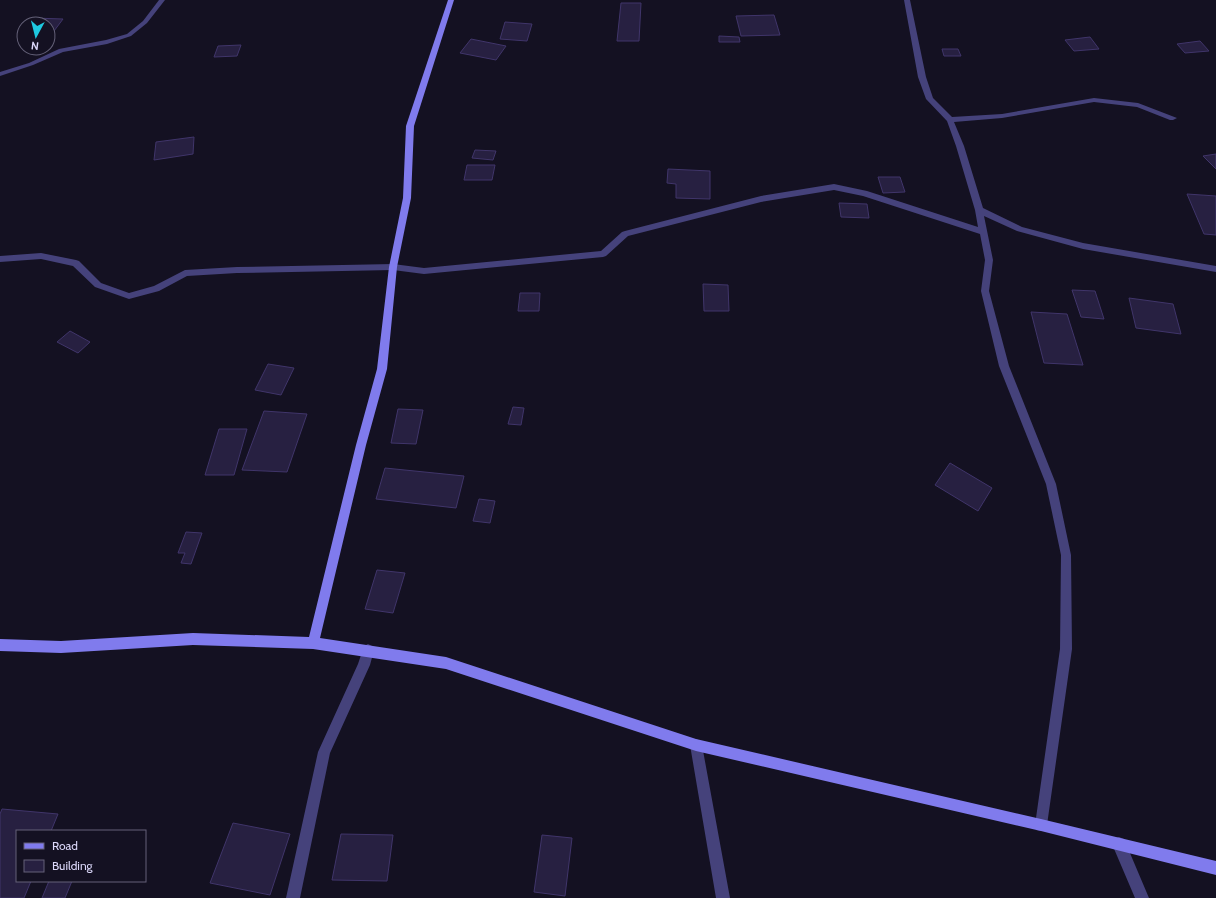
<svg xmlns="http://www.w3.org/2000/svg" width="1216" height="898" font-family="Cabin,sans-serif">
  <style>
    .building { fill: #272041; stroke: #40356a }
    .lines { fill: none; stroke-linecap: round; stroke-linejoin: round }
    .street { fill: #45427b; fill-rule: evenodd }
    .secondary { fill: #807bed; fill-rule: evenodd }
  </style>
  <rect width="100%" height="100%" fill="#141122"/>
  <path class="building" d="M621,3H641L639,41H617Z
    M774,15L780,35L741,36L736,16Z
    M33,18L63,19L54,31H48V24H28Z
    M505,22L532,24L527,41L500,39Z
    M719,36L739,37L740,42H719Z
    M1090,37L1099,49L1074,51L1065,40Z
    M471,39L506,46L496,60L460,53Z
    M1200,41L1209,51L1185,53L1177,44Z
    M241,45L237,56L214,57L218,46Z
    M942,49H958L961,56H944Z
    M194,137L193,154L154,160L156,142Z
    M475,150L496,151L493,160L472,158Z
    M1216,154V169L1203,156Z
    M467,165H495L492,180H464Z
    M668,169L710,171V199L676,198V184L667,183Z
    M878,177H900L905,192L883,193Z
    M1187,194L1216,196V235L1204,234Z
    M839,203L867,204L869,218L841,217Z
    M703,284L728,285L729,311H704Z
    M1072,290L1095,291L1104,319L1081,317Z
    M520,293H540L539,311H518Z
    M1129,298L1173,304L1181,334L1136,328Z
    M1031,312L1067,314L1083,365L1044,363Z
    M70,331L90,342L78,353L57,342Z
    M268,364L294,368L281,395L255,390Z
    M513,407L524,408L521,425L508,424Z
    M398,409L423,410L416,444L391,443Z
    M264,411L307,414L287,472L242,470Z
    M219,429H247L234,475H205Z
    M950,463L992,488L978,511L935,485Z
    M385,468L464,476L456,508L376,499Z
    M479,499L495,501L490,523L473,521Z
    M186,532L202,533L191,564L181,563L185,553H178Z
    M377,570L405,573L393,613L365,609Z
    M2,809L58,814L51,831H17V881H31L24,898H0V814Z
    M233,823L290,834L270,895L210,883Z
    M341,834L393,835L387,881L332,880Z
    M542,835L572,838L565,896L534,892Z
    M49,881H72L65,898H42Z"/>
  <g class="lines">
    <path class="street" d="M159,0H165L147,23L131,36L107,44L63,52L33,65L0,76V72L29,63L59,49L106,40L127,34L143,21Z
      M904,0H910L926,77L933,98L952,117L1002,114L1094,98L1138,103L1177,118L1173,120H1170L1137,107L1094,102L1002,118L954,122L964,146L983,208L1022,227L1083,243L1216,266V272L1083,249L1017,231L984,216L993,260L989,291L1009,366L1056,484L1071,555L1072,649L1047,825L1046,830L1041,831L1036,830L1035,825L1060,649L1061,555L1046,484L999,366L981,291L985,260L980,234L863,196L834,190L761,202L628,236L606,256L603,257L424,274L393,270L237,273L187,276L159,291L129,299L95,287L73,266L41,259L0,262V256L41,253L76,260L79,261L101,283L129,293L154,286L185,270L237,267L393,264L424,268L601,251L622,232L625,231L761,196L834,184L867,191L978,227L975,210L956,146L947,121L926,99L918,77Z
      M368,644L372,646L374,650L370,665L330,753L300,898H286L318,752L358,664L364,646Z
      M696,739L700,741L702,745L730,898H716L690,745L692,741Z
      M1119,837L1124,839L1149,898H1135L1112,844L1114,839Z"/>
    <path class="secondary" d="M448,0H454L414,126L411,198L397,267L387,369L366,445L320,638L446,657L696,739L1041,819L1216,861V875L1041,831L696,751L446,669L313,649L193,645L61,653L0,651V639L61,641L193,633L309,637L356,445L377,369L389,267L403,198L406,126Z"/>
  </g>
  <rect x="16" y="830" width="130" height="52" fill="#141122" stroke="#646178"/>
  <rect x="24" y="843" width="20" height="6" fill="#807bed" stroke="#646178"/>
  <text x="52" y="850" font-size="12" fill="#dcd8fa">Road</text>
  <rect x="24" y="860" width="20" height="12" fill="#272041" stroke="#646178"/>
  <text x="52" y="870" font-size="12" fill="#dcd8fa">Building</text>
  <g transform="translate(36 36) rotate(187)"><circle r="19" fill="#141122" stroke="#646178"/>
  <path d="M0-3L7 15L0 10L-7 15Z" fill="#1ec9e0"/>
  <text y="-6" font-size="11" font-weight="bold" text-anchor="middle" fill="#dcd8fa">N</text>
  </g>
</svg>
